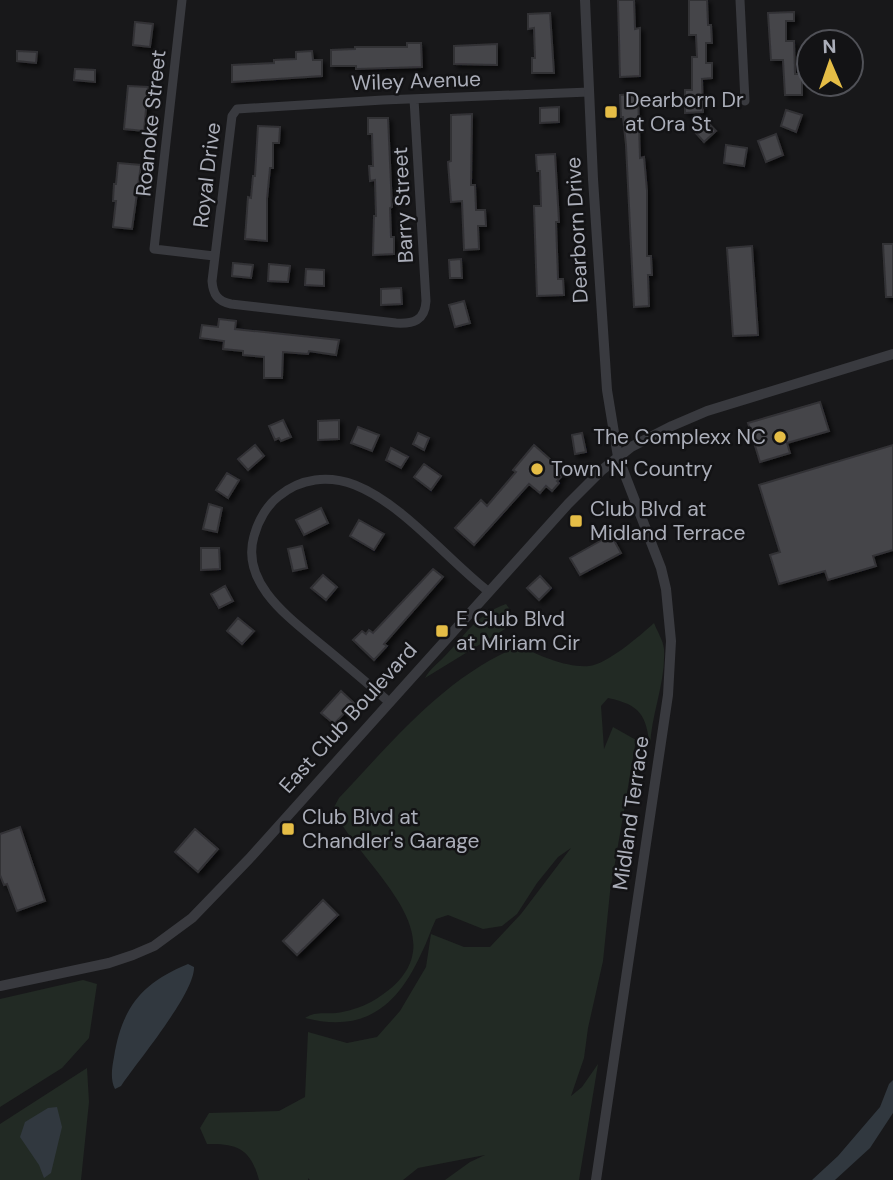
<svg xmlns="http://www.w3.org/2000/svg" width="893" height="1180" font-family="'DM Sans',sans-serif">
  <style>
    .green { fill: #222a24 }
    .water { fill: #31383f }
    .building { fill: #45454a; stroke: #333236; stroke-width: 2; filter: url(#shadow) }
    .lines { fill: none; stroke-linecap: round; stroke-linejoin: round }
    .minor { stroke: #393a3f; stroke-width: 9 }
    .tertiary { stroke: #393a3f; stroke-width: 10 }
    .poi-dot { fill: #e5bd46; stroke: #131315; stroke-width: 2.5 }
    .labels { text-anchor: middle; stroke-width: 5; stroke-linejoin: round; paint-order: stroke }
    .street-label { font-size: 21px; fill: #abaeb9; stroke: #131315 }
    .poi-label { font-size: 21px; fill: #abaeb9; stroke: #131315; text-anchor: start }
  </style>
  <defs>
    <filter id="shadow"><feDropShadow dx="3.5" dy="3.5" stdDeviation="2" flood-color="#0009"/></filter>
  </defs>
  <rect width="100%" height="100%" fill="#18181a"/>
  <path class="green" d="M506,604L511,611L505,629L425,678C430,669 436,665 443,658C466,635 474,616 506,604Z
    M654,623C657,631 663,640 664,649C666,682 651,714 650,747C646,715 641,705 608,698L601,706L604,749L613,727L636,740L610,892L603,961L588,1028L584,1058L571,1096L582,1087L598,1064L579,1180H445L470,1162L485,1155L418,1168L403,1180H310L308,1178V1180H259C251,1149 237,1143 207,1144L200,1128L209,1113L279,1111L305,1097L308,1032L347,1043L377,1037L400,1011L426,967L431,934L464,947H490L521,914L571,848L558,857L537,883L517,914L502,926L483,929L448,915L436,919C430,931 427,943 421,954C397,1007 364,1033 305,1018C315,1011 324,1014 336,1013C346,1012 362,1007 371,1002C473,943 363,871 333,809L339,798C392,742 446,675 520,646C539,656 568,668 589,666C606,665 641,635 654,623Z
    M83,980L97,984L89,1038L62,1068L0,1107V999Z
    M87,1068L89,1102L81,1180H0V1124Z"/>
  <path class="water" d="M188,964L194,967C195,993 137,1062 121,1086L115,1089C110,1080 112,1067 114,1057C122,1007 142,983 188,964Z
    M893,1080V1113L891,1116L870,1148L835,1180H812L838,1156L880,1107L889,1084Z
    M57,1107L62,1127L51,1173L44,1178L39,1165L20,1137L25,1122L48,1108Z"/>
  <path class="building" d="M618,0H634L635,29L640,28V76L620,77Z
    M689,0H707L708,25H711L712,43H706V63H712V78L702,79L703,112L685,113V90H692V57H697L696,35H689Z
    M794,12V21H786V41H794L795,74H802V95H785L783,60H771L768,13Z
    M550,13L554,73H532V58H535L534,28L528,29V14Z
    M135,22L153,24L150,47L133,45Z
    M407,43H421L422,67L356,69V66H331V50L355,49V47H407Z
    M497,44V65L454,64V46Z
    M17,51L37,52L36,63L17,61Z
    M312,51L313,60H322V76L232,82V65L274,63V60L296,59V52Z
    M75,69L95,70V82L74,80Z
    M128,86L148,87L144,131L124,129Z
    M638,94L640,158L644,157L647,191V256H651L652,275H648L649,306L634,307L626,145L623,117H621L620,95Z
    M559,107V122L540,123V108Z
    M786,110L802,115L796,132L781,126Z
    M472,114L471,185H475L476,210H485L486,226H478L479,249L464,250L462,201L451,202L448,162L451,161V115Z
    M368,118H388L392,207L390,208L391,237H394V254L373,255L374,216H376L375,180L370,181L369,166H373L372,134H368Z
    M707,122L716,131L704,142L695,132Z
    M258,126L280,127L279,143H273V168H270L267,199V241L245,239L248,197L251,198L253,176H255Z
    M776,134L783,155L766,162L758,141Z
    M726,145L747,148L744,166L724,163Z
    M555,154L559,222H556L558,279H563L564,295L537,296L534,206H541L540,171H537L536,155Z
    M118,163L141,165L132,229L113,227L116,201H113L114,184H116Z
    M883,244H893V297H886Z
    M752,246L758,335L733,336L727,248Z
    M461,259L462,278H450L449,260Z
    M233,263L253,265L251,278L232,276Z
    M269,264L290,266L288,282L268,281Z
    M306,269L324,270V286L305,285Z
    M401,288L402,304L381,305V289Z
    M464,301L470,323L455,327L449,305Z
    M219,319L236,321L235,329L339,340L336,355L309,351L308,354L283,352L282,378H264V357L243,355V351L223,349L224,341L200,338L202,325L218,327Z
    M820,402L829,431L787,443L790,453L760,462L748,423Z
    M283,420L291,437L281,441L279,438L275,440L269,426Z
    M339,420V439L318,440V421Z
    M358,427L379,435L372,451L351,443Z
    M418,433L429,438L424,450L413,444Z
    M582,433L586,452L575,454L572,435Z
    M255,445L264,456L248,470L238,459Z
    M534,445L561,469L559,472L563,475L557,481L559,483L552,491L546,486L540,493L529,484L474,545L455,528L481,500L487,506L516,472L513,470Z
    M893,445V550L873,556L876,566L828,580L825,571L779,584L770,555L780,552L759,485Z
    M391,448L408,457L401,468L386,460Z
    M424,464L441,476L431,490L414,477Z
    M227,473L239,480L228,498L216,490Z
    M209,504L222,508L217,532L203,529Z
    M321,508L328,523L304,535L296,520Z
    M359,520L384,534L374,550L350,536Z
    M611,535L621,553L580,575L570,558Z
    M302,546L307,568L293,571L288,549Z
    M201,548H219L220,569L201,570Z
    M433,569L443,577L384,644L387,646L374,660L353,640L362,631L366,634L369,630L373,633Z
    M323,575L337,587L326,600L311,588Z
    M540,576L551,588L539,600L527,588Z
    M225,586L233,601L219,608L211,594Z
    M238,618L254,631L242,644L227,631Z
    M341,691L354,703L334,724L321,713Z
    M20,827L45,901L17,911L7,884L4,885L0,875V834Z
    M195,829L218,849L198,872L175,852Z
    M323,900L338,915L297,955L283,941Z"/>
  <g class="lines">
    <path class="minor" d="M182,0L154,249L214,256
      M740,0L745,101
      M414,99L426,301C425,321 413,324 396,323L231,304C217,301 213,294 212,281L232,116L237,109L383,100L589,92
      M388,701C367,683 345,664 323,646C291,619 240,584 254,536C258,521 267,505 279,496C301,478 328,475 355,485C403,504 447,559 488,591"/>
    <path class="tertiary" d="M585,0L593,179L607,390L618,457L661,568L666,589L671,641L668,695L596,1180
      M0,986L109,963L133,955L154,946L192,918L249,859L568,504L602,470L631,447L672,426L707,411L893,354"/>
  </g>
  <g class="poi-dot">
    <rect x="604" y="105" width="14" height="14" rx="3.5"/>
    <circle cx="780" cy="437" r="7"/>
    <circle cx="537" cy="469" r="7"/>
    <rect x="569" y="514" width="14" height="14" rx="3.5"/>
    <rect x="435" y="624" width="14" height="14" rx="3.5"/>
    <rect x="281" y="822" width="14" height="14" rx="3.5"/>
  </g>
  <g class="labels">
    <g class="street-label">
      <text transform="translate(416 81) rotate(-2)" y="7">Wiley Avenue</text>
      <text transform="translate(151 123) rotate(-84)" y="7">Roanoke Street</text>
      <text transform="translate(207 175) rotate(-83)" y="7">Royal Drive</text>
      <text transform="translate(403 205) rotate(-93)" y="7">Barry Street</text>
      <text transform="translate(577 230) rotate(-93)" y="7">Dearborn Drive</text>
      <text transform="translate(348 718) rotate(-48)" y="7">East Club Boulevard</text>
      <text transform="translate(631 813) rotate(-82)" y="7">Midland Terrace</text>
    </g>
    <g class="poi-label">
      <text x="625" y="107">Dearborn Dr<tspan x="625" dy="24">at Ora St</tspan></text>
      <text x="766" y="444" text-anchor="end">The Complexx NC</text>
      <text x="551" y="476">Town 'N' Country</text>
      <text x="590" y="516">Club Blvd at<tspan x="590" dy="24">Midland Terrace</tspan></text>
      <text x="456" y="626">E Club Blvd<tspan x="456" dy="24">at Miriam Cir</tspan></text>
      <text x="302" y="824">Club Blvd at<tspan x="302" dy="24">Chandler's Garage</tspan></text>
    </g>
  </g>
  <g transform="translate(830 63) rotate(358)"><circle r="33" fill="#131315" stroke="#505157" stroke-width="2"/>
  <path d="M0-5L12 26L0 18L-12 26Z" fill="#e5bd46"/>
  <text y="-10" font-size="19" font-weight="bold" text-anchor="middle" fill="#abaeb9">N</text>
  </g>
</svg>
